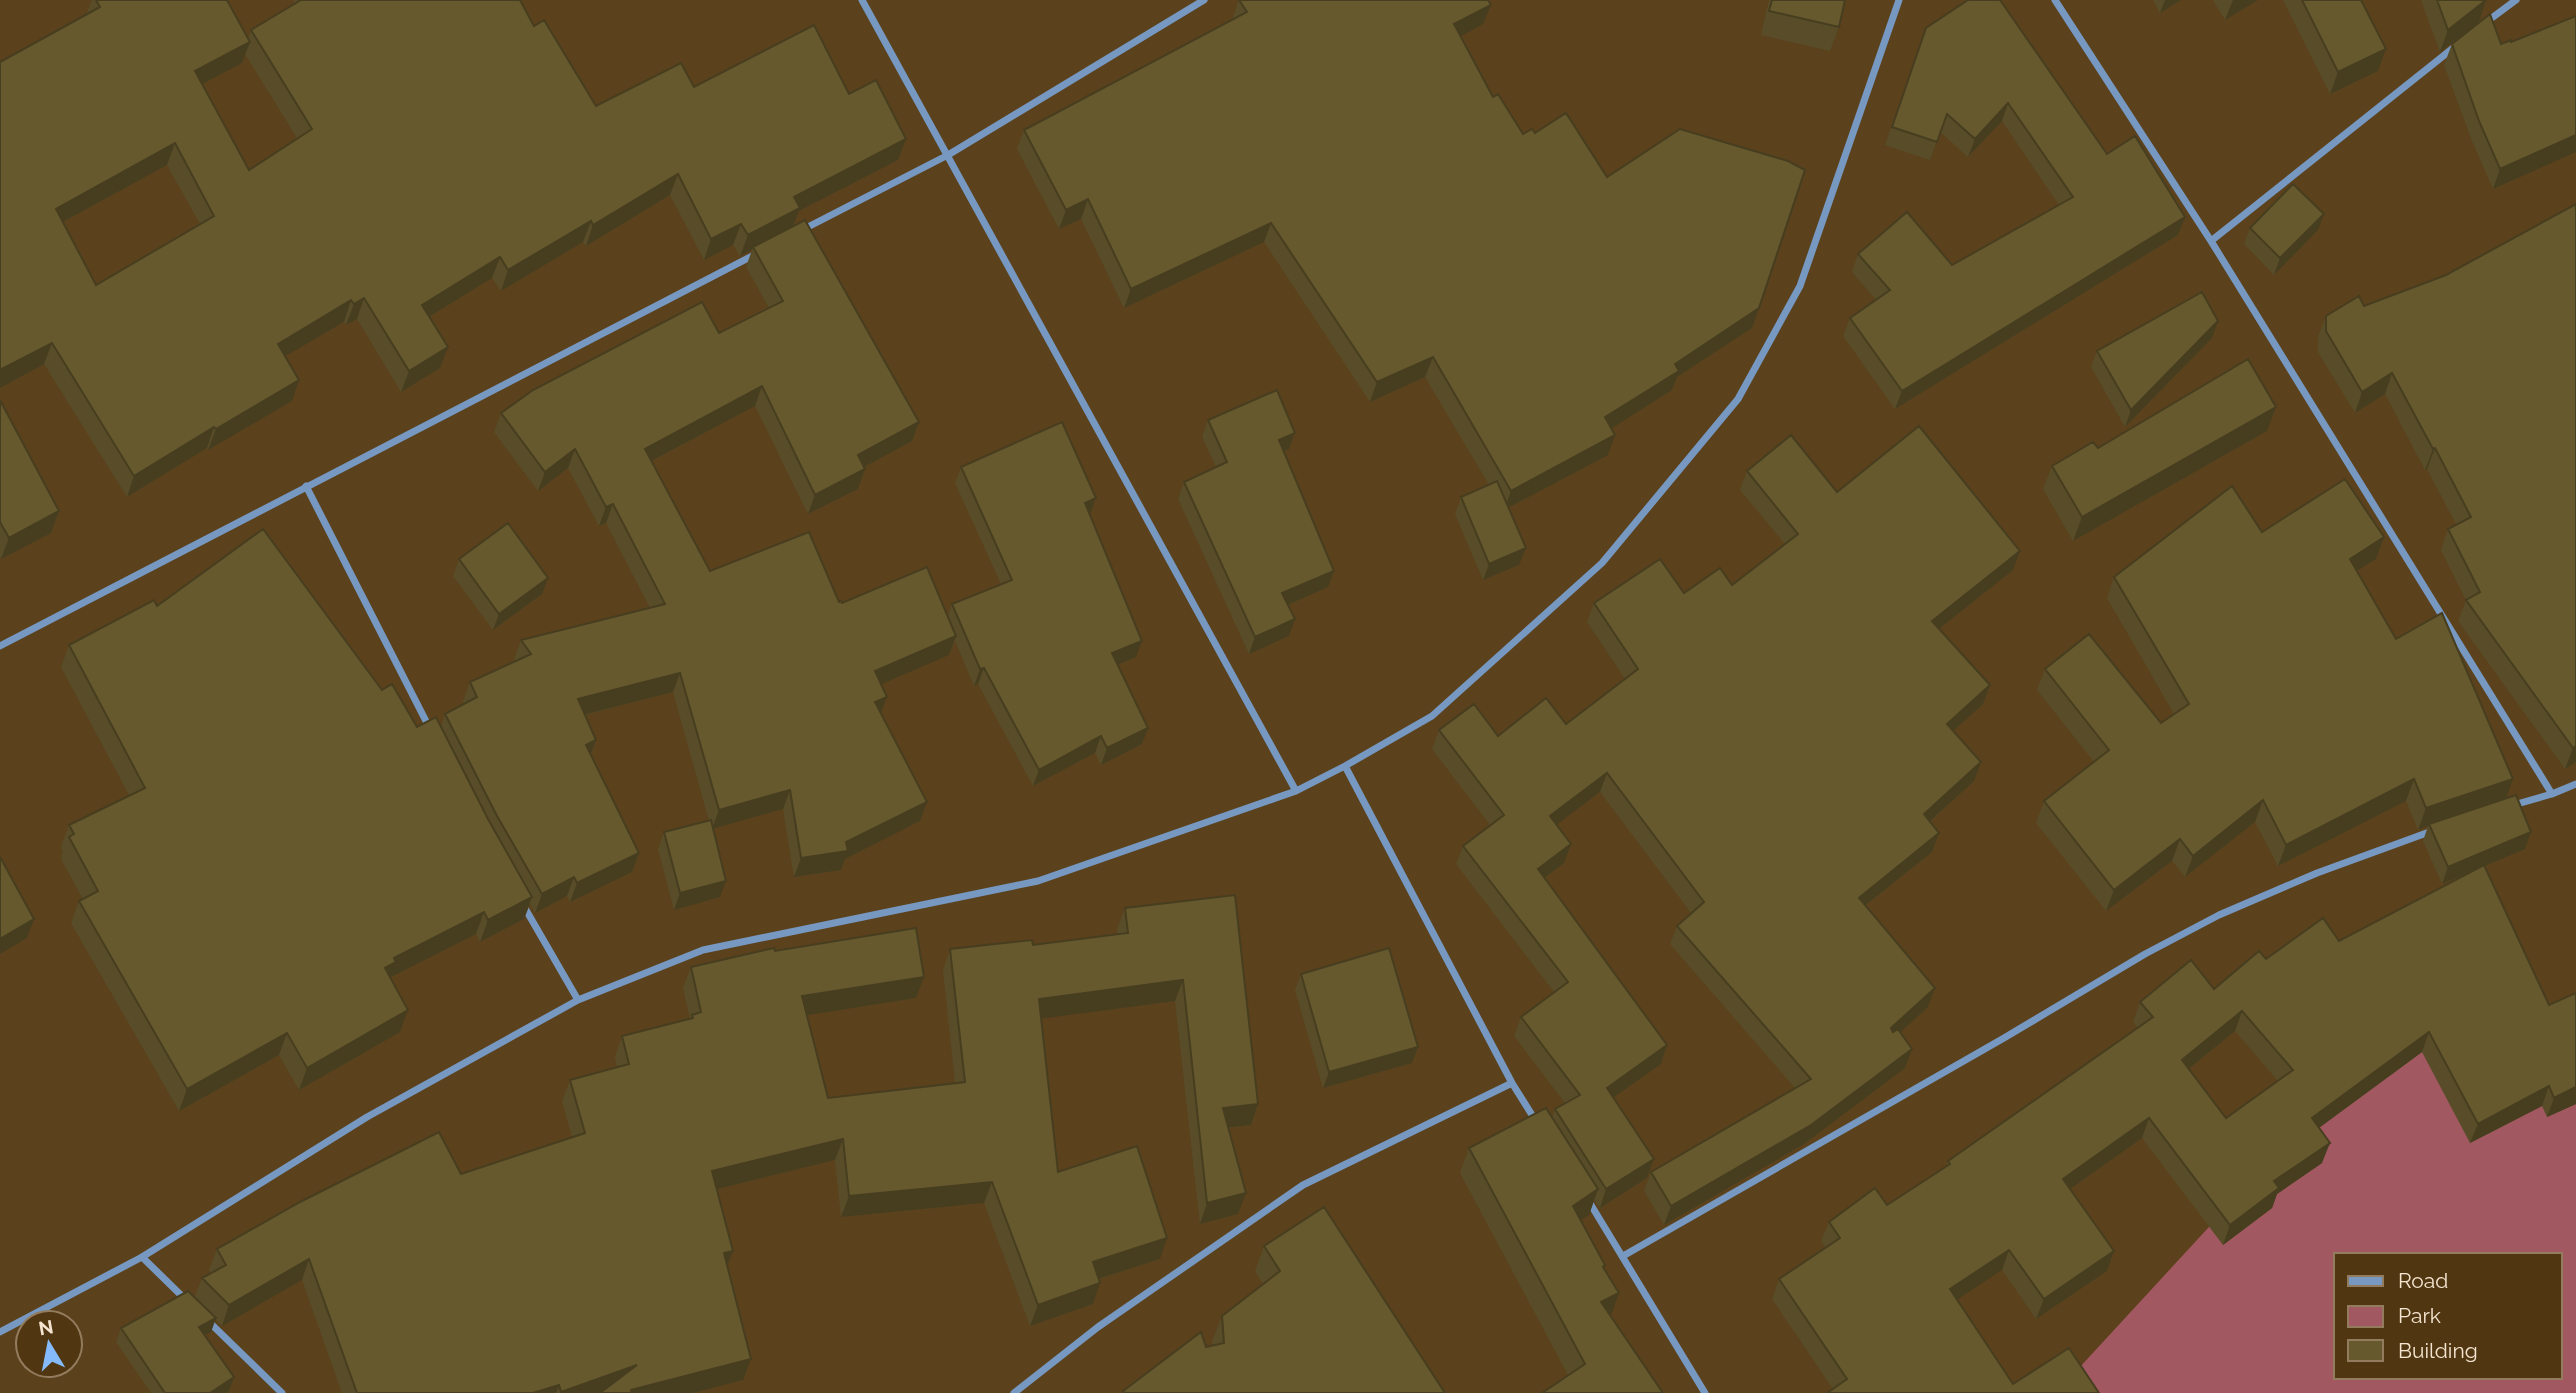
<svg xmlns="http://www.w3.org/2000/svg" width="2576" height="1393" font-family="Raleway,sans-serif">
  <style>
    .green { fill: #a25861; fill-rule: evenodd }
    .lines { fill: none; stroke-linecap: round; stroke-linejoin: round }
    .minor { stroke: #7698c1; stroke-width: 7 }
    .wall { fill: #584d28; fill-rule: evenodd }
    .shaded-wall { fill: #473e20 }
    .building { fill: #66592e; stroke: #473e20; stroke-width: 2; fill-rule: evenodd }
  </style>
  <rect width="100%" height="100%" fill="#5b411c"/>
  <path class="green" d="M2395,1025L2576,1090V1393H2056ZM2336,1255H2560V1377H2336Z"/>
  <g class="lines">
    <path class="minor" d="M862,0L1296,791
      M2055,0L2211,241L2552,794
      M2485,23L2516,0
      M802,230L948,155L1204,0
      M2211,241L2457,45
      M306,486L430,729
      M0,646L758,253
      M1345,766L1512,1083L1537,1123
      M2510,806L2552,794L2576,784
      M522,903L578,1000
      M1588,1200L1705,1393
      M1623,1256L2004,1038L2145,954L2219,915L2317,873L2432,831
      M142,1257L186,1300
      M207,1320L282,1393
      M0,1332L142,1257L367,1117L578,1000L703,950L1038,881L1296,791L1345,766L1432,716L1602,563L1738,399L1800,286L1899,0
      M1014,1393L1098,1327L1303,1185L1512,1083"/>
  </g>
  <path class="wall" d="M92,0H227L248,39L251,30L295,4L293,0H520L534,26L596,106L694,87L849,94L906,139L898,160L799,211L793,227L919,422L912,441L864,467L865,469L858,489L808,514L755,406L652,461L710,571L842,603L948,615L952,604L1001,584L955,483L961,467L1096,498L1090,515L1136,657L1118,665L1142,744L1101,765L1095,753L1033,786L978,684L974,686L955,641L949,655L881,684V713L920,821L845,859L841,870L794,877L783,809L713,828L720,897L674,910L658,849L664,832L709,821L673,692L585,715L596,740L591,755L639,853L632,872L570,902L567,896L535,913L530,904L524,919L480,942L476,934L391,977L400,1032L299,1090L279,1055L179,1111L71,923L79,901L83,899L61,859L63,851L61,847L69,825L129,795L61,667L69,645L157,606L382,690L417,727H441L445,714L464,704L463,701L470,682L515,661L514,659L521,640L650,608L606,523L599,526L568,468L538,491L494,432L501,413L719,333L769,308L746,267L752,250L740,256L733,245L704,260L670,195L586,246L583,242L501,291L492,278L429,317L440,368L401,392L357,319L346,325L344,322L285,356L292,401L208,450L207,448L127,497L44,364L0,388V62L86,15ZM245,54L297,138L249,170L202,84L242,63ZM167,165L200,224L96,285L63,222Z
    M1239,0L1483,24L1460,36L1493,97L1523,134L1535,133L1607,177L1752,328L1677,377L1672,390L1611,428L1608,455L1508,508L1519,565L1483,580L1455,514L1461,497L1489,485L1425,377L1370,402L1264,242L1124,308L1081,219L1059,229L1017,149L1024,130L1232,20Z
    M1769,0H1845L1839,27L1830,51L1761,35Z
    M2153,0H2181L2160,13Z
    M2213,0H2258L2225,20Z
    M2283,0H2361L2378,71L2330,94Z
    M2421,0H2486L2479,22L2440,52Z
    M2576,16V152L2493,189L2472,141L2444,65L2452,44H2501L2511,42Z
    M1926,28L2107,154L2178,235L1895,409L1843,336L1850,318L1876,300L1852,272L1858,254L1952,265L2059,205L2002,121L1968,157L1940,132L1930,160L1885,145Z
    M2250,228L2318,230L2274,275L2244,244Z
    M2446,275L2576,762L2565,769L2458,621L2466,600L2441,550L2448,529L2456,524L2427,469L2425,470L2385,394L2355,413L2318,352V337L2326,316L2364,306Z
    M2212,338L2125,427L2091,367L2097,351Z
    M0,400L59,511L51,533L1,559L0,557Z
    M1208,420L1295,433L1289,449L1284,452L1334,571L1328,587L1288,605L1289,636L1249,654L1178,499L1184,482L1216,467L1202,437Z
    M2267,431L2073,541L2043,489L2052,466L2098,448Z
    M1747,471L1837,492L2013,570L1939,629L1990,685L1983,704L1953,731L1974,781L1930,822L1939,833L1932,852L1865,906L1928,1007L1900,1032L1905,1068L1804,1144L1664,1225L1644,1191L1651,1172L1795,1088L1670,944L1677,926L1691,913L1600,792L1557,824L1571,844L1564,863L1545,878L1667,1045L1661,1064L1614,1097L1654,1159L1647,1178L1600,1208L1594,1200L1589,1215L1580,1220L1605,1265L1604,1268L1611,1316L1663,1393L1568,1375L1460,1173L1469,1148L1552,1117L1555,1109L1565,1103L1514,1036L1521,1017L1554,992L1456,864L1463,846L1490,825L1432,749L1439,730L1498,736L1566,724L1625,679L1587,622L1594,603L1684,593L1732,585L1785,544L1740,490Z
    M2262,532L2384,537L2376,559L2357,571L2396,639L2513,779L2505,799L2525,849L2484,866L2576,1104L2547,1117L2542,1106L2470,1143L2422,1052L2319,1128L2322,1163L2277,1194L2272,1208L2223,1245L2142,1138L2070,1189L2114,1251L2107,1271L2036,1319L2002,1270L1957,1299L2013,1384L2099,1393L1833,1389L1772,1299L1779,1279L1826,1248L1821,1241L1829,1222L1887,1205L1946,1167L1948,1161L2138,1028L2133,1022L2140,1002L2214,989L2266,959L2339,941L2469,873L2442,884L2423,841L2428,826L2418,830L2406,801L2278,866L2255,822L2185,877L2172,861L2106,911L2036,823L2044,801L2094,762L2037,690L2045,669L2161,723L2174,714L2107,598L2114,577ZM2235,1031L2278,1081L2226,1118L2189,1069Z
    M459,559L542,594L493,630L453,576Z
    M1235,895L1258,1104L1251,1125L1228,1128L1238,1214L1200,1224L1175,1001L1041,1018L1058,1172L1160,1259L1099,1279L1093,1304L1030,1326L984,1203L841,1217L835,1160L717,1189L733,1251L727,1266L743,1380L693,1393H342L302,1280L222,1326L215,1319L211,1332L205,1335L234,1377L229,1391L226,1393H151L116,1342L121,1328L194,1298L202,1278L211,1273L209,1270L217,1249L461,1174L572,1137L562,1101L570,1080L617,1067L615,1057L622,1036L690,1019L683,988L691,967L775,951L924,977L916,998L807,1015L828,1098L955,1083L943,970L950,949L1033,945L1118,934L1117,929L1125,908Z
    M1301,974L1418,1047L1412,1063L1323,1088L1295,990Z
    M1264,1246L1445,1393H1123V1391L1206,1347L1213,1345L1212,1341L1222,1316L1263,1284L1255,1271Z"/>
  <path class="shaded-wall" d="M2165,0H2181L2160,13Z
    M2233,0H2258L2225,20Z
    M2486,0L2479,22L2440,52L2448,30Z
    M1491,5L1483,24L1447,44L1454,24Z
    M250,42L242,63L187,92L195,71Z
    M2386,49L2378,71L2330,94L2338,72Z
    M2008,103L2002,121L1968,157L1975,139Z
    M2576,135V152L2493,189L2500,169Z
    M906,139L898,160L799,211L792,229L753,247L752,250L740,256L748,235L794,197Z
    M175,143L167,165L48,230L56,209Z
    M678,174L670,195L586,246L593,225Z
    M1088,199L1081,219L1059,229L1066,210Z
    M2324,214L2318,230L2274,275L2280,258Z
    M2185,217L2178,235L1895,409L1902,391Z
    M591,221L583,242L501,291L508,270Z
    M1271,223L1264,242L1124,308L1131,289Z
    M741,224L733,245L704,260L711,239Z
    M500,257L492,278L414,326L422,305Z
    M364,298L357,319L346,325L354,304Z
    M351,300L344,322L270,365L278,344Z
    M1759,308L1752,328L1677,377L1672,390L1598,437L1605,417L1675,364Z
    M2218,321L2212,338L2125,427L2131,410Z
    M52,343L44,364L0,388V370Z
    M448,347L440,368L401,392L409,371Z
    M1433,357L1425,377L1370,402L1377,382Z
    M2392,373L2385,394L2355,413L2362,392Z
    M299,380L292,401L208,450L216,429Z
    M762,386L755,406L638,468L645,449Z
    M2276,407L2267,431L2073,541L2082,517Z
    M919,422L912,441L851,474L858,455Z
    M214,427L207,448L127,497L134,476Z
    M1295,433L1289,449L1273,456L1279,440Z
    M1615,435L1608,455L1504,510L1511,491Z
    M2435,448L2427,469L2425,470L2433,449Z
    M575,449L568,468L538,491L545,472Z
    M865,469L858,489L808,514L815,495Z
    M1096,498L1090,515L1085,503Z
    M613,504L606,523L599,526L606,507Z
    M59,511L51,533L1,559L9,538Z
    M2384,537L2376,559L2342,580L2350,559Z
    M1526,548L1519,565L1483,580L1489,564Z
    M2020,551L2013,570L1925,640L1932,621Z
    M1334,571L1328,587L1276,610L1282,593Z
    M548,578L542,594L493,630L499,614Z
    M1295,619L1289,636L1249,654L1255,637Z
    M956,636L949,655L868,690L875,671Z
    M1142,641L1136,657L1106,670L1112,653Z
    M984,668L978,684L974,686L980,669Z
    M680,673L673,692L571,718L578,699Z
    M1990,685L1983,704L1940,743L1947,724Z
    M887,697L880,716L875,702Z
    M1148,728L1142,744L1101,765L1107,748Z
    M1101,736L1095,753L1033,786L1039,770Z
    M596,740L589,759L586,745Z
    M2576,746V762L2565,769L2573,748Z
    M1981,762L1974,781L1917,833L1924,814Z
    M1607,773L1600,792L1543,835L1550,816Z
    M2414,779L2406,801L2278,866L2286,845Z
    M2513,779L2505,801L2429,824L2428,826L2418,830L2426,808Z
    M790,790L783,809L712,829L719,810Z
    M2263,800L2255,822L2185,877L2193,856Z
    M927,802L920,821L845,859L841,870L794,877L801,858L846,842Z
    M2531,832L2525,849L2442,884L2448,867Z
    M1939,833L1932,852L1852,916L1859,898Z
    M2180,839L2172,861L2106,911L2114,890Z
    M1571,844L1564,863L1531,888L1538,869Z
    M639,853L632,872L570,902L577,883Z
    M574,877L567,896L535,913L542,894Z
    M726,881L720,897L674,910L680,893Z
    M532,897L524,919L480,942L488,920Z
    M484,912L476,934L391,977L388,984L385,968L394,958Z
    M34,919L27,938L0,954V939Z
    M924,977L916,998L795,1017L802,996Z
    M1183,980L1175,1001L1031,1020L1039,999Z
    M1935,988L1928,1007L1884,1047L1891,1028Z
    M408,1010L400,1032L299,1090L307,1068Z
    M2242,1011L2235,1031L2175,1080L2182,1060Z
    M2429,1032L2422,1052L2305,1138L2312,1118Z
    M287,1033L279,1055L179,1111L187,1089Z
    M1667,1045L1661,1064L1600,1107L1607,1088Z
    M1418,1047L1412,1063L1323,1088L1329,1072Z
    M1912,1049L1905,1068L1804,1144L1664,1225L1671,1206Z
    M2549,1086L2542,1106L2470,1143L2478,1124Z
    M2576,1087V1104L2547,1117L2554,1098Z
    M1258,1104L1251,1125L1215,1129L1223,1108Z
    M2149,1118L2142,1138L2056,1199L2063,1179Z
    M843,1139L835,1160L705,1192L712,1171Z
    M2330,1143L2322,1163L2277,1194L2272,1208L2223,1245L2230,1225L2274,1181Z
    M1654,1159L1647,1178L1600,1208L1606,1189Z
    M992,1182L984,1203L841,1217L849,1196Z
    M1598,1189L1589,1215L1563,1231L1573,1206Z
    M1246,1193L1238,1214L1200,1224L1207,1203Z
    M1167,1238L1160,1259L1085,1283L1093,1262Z
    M2009,1250L2002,1270L1943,1309L1950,1289Z
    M733,1251L725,1272L724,1253Z
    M2114,1251L2107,1271L2036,1319L2044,1299Z
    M309,1259L302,1280L222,1326L229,1305Z
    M1100,1283L1093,1304L1030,1326L1038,1305Z
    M1619,1293L1610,1318L1601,1302Z
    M216,1318L211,1332L194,1341L199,1327Z
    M751,1359L743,1380L693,1393H630L631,1390Z
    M637,1365L609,1393H560L561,1392Z
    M234,1377L229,1391L226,1393H210Z
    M559,1385L556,1393H533Z"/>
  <path class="building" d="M96,0H227L250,42L195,71L249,170L312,129L251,30L301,0H520L534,26L544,20L596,106L681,63L694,87L814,25L849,94L876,80L906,139L794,197L800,208L748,235L741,224L711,239L678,174L593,225L591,221L508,270L500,257L422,305L448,347L409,371L364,298L354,304L351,300L278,344L299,380L216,429L214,427L134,476L52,343L0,370V62L100,7ZM175,143L214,216L96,285L56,209Z
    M1239,0H1488L1491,5L1454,24L1493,97L1498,94L1523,134L1532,129L1535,133L1566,113L1607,177L1680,129L1788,161L1805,170L1759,308L1675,364L1679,371L1605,417L1615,435L1511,491L1433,357L1377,382L1271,223L1131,289L1088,199L1066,210L1024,130L1247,12Z
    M1772,0H1845L1839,27L1769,11Z
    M1968,0H2000L2107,154L2135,136L2185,217L1902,391L1850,318L1890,290L1858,254L1907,212L1952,265L2073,197L2008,103L1975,139L1947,114L1937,142L1892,127L1926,28Z
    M2302,0H2361L2386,49L2338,72Z
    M2437,0H2486L2448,30Z
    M2490,14L2501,44L2511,40V42L2576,16V135L2500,169L2479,121L2452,44Z
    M2293,184L2324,214L2280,258L2250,228Z
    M2576,204V746L2573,748L2466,600L2480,592L2448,529L2471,517L2435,448L2433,449L2392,373L2362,392L2326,331V316L2359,296L2364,306L2446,275Z
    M805,220L919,422L858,455L865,469L815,495L762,386L645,449L710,571L809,532L839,602L841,601L842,603L927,567L956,636L875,671L887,697L875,702L927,802L846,842L848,851L801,858L790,790L719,810L680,673L578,699L596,740L586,745L639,853L577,883L574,877L542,894L497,816L445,714L477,697L470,682L531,654L521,640L665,604L613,504L606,507L575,449L545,472L501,413L533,390L702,302L719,333L783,301L753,247Z
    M2202,292L2218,321L2131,410L2097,351Z
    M2248,359L2276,407L2082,517L2052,466L2093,442L2098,448Z
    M1277,390L1295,433L1279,440L1334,571L1282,593L1295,619L1255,637L1184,482L1227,462L1208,420Z
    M0,400L59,511L9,538L0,522Z
    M1062,422L1096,498L1085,503L1142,641L1112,653L1148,728L1107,748L1101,736L1039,770L984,668L980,669L952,604L1012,580L961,467Z
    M1919,426L2020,551L1932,621L1990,685L1947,724L1981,762L1924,814L1939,833L1859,898L1935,988L1891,1028L1893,1032L1898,1029L1912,1049L1811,1125L1671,1206L1651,1172L1811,1079L1677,926L1704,902L1607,773L1550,816L1571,844L1538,869L1667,1045L1607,1088L1654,1159L1606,1189L1555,1109L1580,1095L1521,1017L1568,982L1463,846L1504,815L1439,730L1474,704L1498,736L1546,698L1566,724L1638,669L1594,603L1660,559L1684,593L1720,568L1732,585L1798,534L1747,471L1791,435L1837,492Z
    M2345,479L2384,537L2350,559L2396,639L2442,613L2513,779L2426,808L2414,779L2286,845L2263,800L2193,856L2180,839L2114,890L2044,801L2109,750L2045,669L2089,634L2161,723L2189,704L2114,577L2232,486L2262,532Z
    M1497,481L1526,548L1489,564L1461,497Z
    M508,523L548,578L499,614L459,559Z
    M263,529L382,690L392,684L417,727L436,717L488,819L532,897L488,920L484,912L394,958L396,962L385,968L408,1010L307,1068L287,1033L187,1089L79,901L98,891L69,837L74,834L69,825L145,788L69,645L154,600L157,606Z
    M2516,795L2531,832L2448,867L2429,824Z
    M711,820L726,881L680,893L664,832Z
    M0,857L34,919L0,939Z
    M2484,865L2549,1005L2576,993V1087L2554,1098L2549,1086L2478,1124L2429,1032L2312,1118L2330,1143L2274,1181L2279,1188L2230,1225L2149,1118L2063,1179L2114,1251L2044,1299L2009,1250L1950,1289L2013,1384L2069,1348L2099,1393H1827L1847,1379L1779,1279L1840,1238L1829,1222L1875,1188L1887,1205L1950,1164L1948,1161L2153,1017L2140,1002L2191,960L2214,989L2259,951L2266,959L2323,918L2339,941ZM2242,1011L2293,1070L2226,1118L2182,1060Z
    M1235,895L1258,1104L1223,1108L1246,1193L1207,1203L1183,980L1039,999L1058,1172L1137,1146L1167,1238L1093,1262L1100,1283L1038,1305L992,1182L849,1196L843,1139L712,1171L733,1251L724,1253L751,1359L631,1390L632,1393H600L637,1365L561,1392L559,1385L533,1393H357L309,1259L229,1305L202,1278L226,1265L217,1249L300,1202L439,1132L461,1174L585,1133L570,1080L629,1064L622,1036L693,1018L692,1015L701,1012L691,967L774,948L775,951L916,928L924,977L802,996L828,1098L965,1082L950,949L1032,940L1033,945L1128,933L1125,908Z
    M1389,948L1418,1047L1329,1072L1301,974Z
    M1546,1108L1598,1189L1573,1206L1605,1265L1603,1267L1619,1293L1601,1302L1663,1393H1542L1585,1364L1469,1148Z
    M1324,1207L1445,1393H1125L1123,1391L1201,1332L1206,1347L1224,1343L1222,1316L1280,1271L1264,1246Z
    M188,1291L216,1318L199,1327L234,1377L210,1393H165L121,1328Z"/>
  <rect x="2334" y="1253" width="228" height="126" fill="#503611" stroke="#927c5d" stroke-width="2"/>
  <rect x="2348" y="1276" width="35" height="10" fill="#7698c1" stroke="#927c5d" stroke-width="2"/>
  <text x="2398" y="1288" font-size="21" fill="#f4e4d0">Road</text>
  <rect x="2348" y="1306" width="35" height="21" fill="#a25861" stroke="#927c5d" stroke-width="2"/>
  <text x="2398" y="1323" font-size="21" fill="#f4e4d0">Park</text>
  <rect x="2348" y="1340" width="35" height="21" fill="#66592e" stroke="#927c5d" stroke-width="2"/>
  <text x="2398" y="1358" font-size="21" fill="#f4e4d0">Building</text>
  <g transform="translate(49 1344) rotate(350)"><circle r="33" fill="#503611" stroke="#927c5d" stroke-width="2"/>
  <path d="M0-5L12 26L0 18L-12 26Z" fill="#85bbfb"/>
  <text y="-10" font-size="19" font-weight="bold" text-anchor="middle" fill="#f4e4d0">N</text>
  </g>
</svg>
